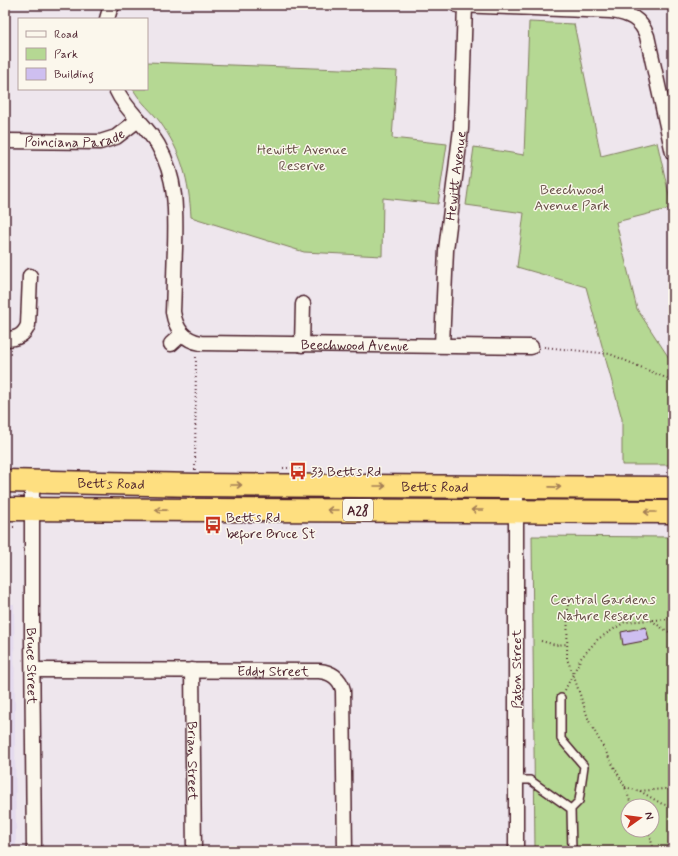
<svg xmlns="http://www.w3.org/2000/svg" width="678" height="856" font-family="Mynerve,sans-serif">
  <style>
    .built { fill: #e4daee }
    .green { fill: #b5d893; stroke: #807c5f; fill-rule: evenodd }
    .building { fill: #cebff0; stroke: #4a1f2b }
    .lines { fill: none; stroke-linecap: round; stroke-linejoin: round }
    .lane-casing { stroke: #4a1f2b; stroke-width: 10 }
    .street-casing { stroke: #4a1f2b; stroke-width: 17 }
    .highway-casing { stroke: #4a1f2b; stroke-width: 25 }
    .path { stroke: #4a1f2b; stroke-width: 2; stroke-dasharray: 1 3; stroke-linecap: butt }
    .lane { stroke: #fbf7ec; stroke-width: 7 }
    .street { stroke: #fbf7ec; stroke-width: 14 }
    .highway { stroke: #fedf80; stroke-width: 22 }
    .oneway { stroke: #a47f56 }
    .labels { text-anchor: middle; stroke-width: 3; stroke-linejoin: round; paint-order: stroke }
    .shield { fill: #fbf7ec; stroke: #7f6065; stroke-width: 1 }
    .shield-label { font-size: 13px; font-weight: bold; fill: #4a1f2b }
    .street-label { font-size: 14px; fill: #4a1f2b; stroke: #fbf7ec }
    .park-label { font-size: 14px; fill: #654d45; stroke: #fbf7ec }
    .poi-label { font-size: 14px; fill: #4a1f2b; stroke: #fbf7ec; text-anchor: start }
  </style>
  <rect width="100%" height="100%" fill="#eee6ed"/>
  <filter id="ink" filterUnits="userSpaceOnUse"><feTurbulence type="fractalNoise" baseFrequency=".025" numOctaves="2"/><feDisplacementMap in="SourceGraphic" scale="8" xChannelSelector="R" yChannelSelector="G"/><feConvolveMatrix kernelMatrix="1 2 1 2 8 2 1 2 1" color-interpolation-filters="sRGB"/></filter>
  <g filter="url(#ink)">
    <path class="built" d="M5,604H14L16,851H5Z"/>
    <path class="green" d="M529,22L574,24L601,156L657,142L672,208L616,222L637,309L673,364V465H622V419L586,287L517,267L524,213L466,205L474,147L524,155Z
      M147,62L397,71L392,138L447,144L438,204L383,198L382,256L304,252L191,217C189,180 182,153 160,122C152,111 140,102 133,89H147Z
      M532,536L673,537V851H535ZM628,806H652V830H628Z"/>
    <path class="building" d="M646,627L649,640L623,645L621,632Z"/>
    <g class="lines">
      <g class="lane-casing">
        <path id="lane" d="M561,698V739L584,766L579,801L571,809
          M516,780H530L571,809L572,851"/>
      </g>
      <g class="street-casing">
        <g id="street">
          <path d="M457,5L611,11C629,13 641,19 647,36L673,153"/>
          <path d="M107,19L110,9L113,5"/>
          <path id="s1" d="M116,89C126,111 146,125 158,145C177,178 176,212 175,248C174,270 174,291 173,312C176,330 184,340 201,343L531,347"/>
          <path id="s2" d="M5,141L100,142L116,137L138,120"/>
          <path d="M5,339C16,339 24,336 28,325L30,276"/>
          <path d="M171,344L182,334"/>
          <path d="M302,345L303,304"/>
          <path id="s3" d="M442,345L446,250L461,129L465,5"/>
          <path id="s4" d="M32,481V636L34,851"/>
          <path d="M516,486V851"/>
          <path id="s5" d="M33,670L319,671C331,672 340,678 343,690L345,851"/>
          <path id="s6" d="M192,670L194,851"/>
        </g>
      </g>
      <g class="highway-casing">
        <g id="highway">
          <path id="s7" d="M5,481L197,485L673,488"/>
          <path d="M5,509L673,512"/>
        </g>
      </g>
      <path class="path" d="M544,347L610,354L673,381
        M283,468H300
        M195,470L196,354
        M5,527H16
        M568,597L567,659L573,674L581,658L598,639L625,622L651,620L662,628L673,634
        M653,620L673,619
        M541,641L556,645L567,644
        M565,690L573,674L589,721L625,787L630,801L634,806
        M625,787L639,791L665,789L673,790
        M640,791L662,804L673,807
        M648,830L653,847L652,851"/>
      <use href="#lane" class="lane"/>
      <use href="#street" class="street"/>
      <use href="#highway" class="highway"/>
    </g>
    <defs><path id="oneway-shaft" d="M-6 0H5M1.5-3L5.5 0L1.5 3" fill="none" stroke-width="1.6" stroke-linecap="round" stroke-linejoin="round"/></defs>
    <g class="oneway">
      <use href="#oneway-shaft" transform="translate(236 485)"/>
      <use href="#oneway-shaft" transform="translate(380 486)"/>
      <use href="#oneway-shaft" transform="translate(555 487) rotate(1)"/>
      <use href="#oneway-shaft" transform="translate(161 510) rotate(-179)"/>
      <use href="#oneway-shaft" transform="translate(333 510) rotate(180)"/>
      <use href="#oneway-shaft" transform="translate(477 510) rotate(180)"/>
      <use href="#oneway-shaft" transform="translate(650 512) rotate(-180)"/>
    </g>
  </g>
  <defs>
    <g id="bus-bare" transform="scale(1.38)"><path d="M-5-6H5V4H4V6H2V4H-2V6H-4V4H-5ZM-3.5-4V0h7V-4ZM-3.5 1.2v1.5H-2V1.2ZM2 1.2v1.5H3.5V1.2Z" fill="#c8321e" stroke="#fbf7ec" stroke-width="2.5" paint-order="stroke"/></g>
  </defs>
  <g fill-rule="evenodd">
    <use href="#bus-bare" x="298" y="471"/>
    <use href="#bus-bare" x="213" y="525"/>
  </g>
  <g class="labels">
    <rect class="shield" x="343" y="499" width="30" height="22" rx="3"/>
    <g class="shield-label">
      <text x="358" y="515">A28</text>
    </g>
    <g class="street-label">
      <text dy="5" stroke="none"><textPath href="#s2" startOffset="70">Poinciana Parade</textPath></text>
      <text dy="5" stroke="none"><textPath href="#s3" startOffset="170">Hewitt Avenue</textPath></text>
      <text dy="5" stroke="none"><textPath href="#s1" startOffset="439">Beechwood Avenue</textPath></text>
      <text dy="5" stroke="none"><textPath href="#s7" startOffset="106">Betts Road</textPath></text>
      <text dy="5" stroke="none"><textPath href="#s7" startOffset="430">Betts Road</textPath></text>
      <text dy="5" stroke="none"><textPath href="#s4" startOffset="185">Bruce Street</textPath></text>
      <text transform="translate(516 669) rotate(-90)" y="5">Paton Street</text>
      <text dy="5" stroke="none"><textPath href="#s5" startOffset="240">Eddy Street</textPath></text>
      <text dy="5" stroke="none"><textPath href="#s6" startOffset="91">Brian Street</textPath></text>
    </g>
    <g class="park-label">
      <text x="302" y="154">Hewitt Avenue<tspan x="302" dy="16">Reserve</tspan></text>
      <text x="572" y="194">Beechwood<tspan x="572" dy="16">Avenue Park</tspan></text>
      <text x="603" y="604">Central Gardens<tspan x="603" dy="16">Nature Reserve</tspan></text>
    </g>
    <g class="poi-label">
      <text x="311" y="476">33 Betts Rd</text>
      <text x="226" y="522">Betts Rd<tspan x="226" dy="16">before Bruce St</tspan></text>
    </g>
  </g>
  <rect width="678" height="856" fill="none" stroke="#fbf7ec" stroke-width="20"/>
  <rect x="10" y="10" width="658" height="836" fill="none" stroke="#4a1f2b" stroke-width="1.5" filter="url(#ink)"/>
  <rect x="18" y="18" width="130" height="72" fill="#fbf7ec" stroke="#b4a19f"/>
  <rect x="26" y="31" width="20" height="6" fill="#fbf7ec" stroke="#b4a19f"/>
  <text x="54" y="38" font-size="12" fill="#4a1f2b">Road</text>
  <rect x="26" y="48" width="20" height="12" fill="#b5d893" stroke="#b4a19f"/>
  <text x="54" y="58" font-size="12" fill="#4a1f2b">Park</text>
  <rect x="26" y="68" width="20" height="12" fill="#cebff0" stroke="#b4a19f"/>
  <text x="54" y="78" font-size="12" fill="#4a1f2b">Building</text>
  <g transform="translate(640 818) rotate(76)"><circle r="19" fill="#fbf7ec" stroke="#b4a19f"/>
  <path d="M0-3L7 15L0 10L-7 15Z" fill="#c8321e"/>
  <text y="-6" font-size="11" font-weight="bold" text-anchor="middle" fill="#4a1f2b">N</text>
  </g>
</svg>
